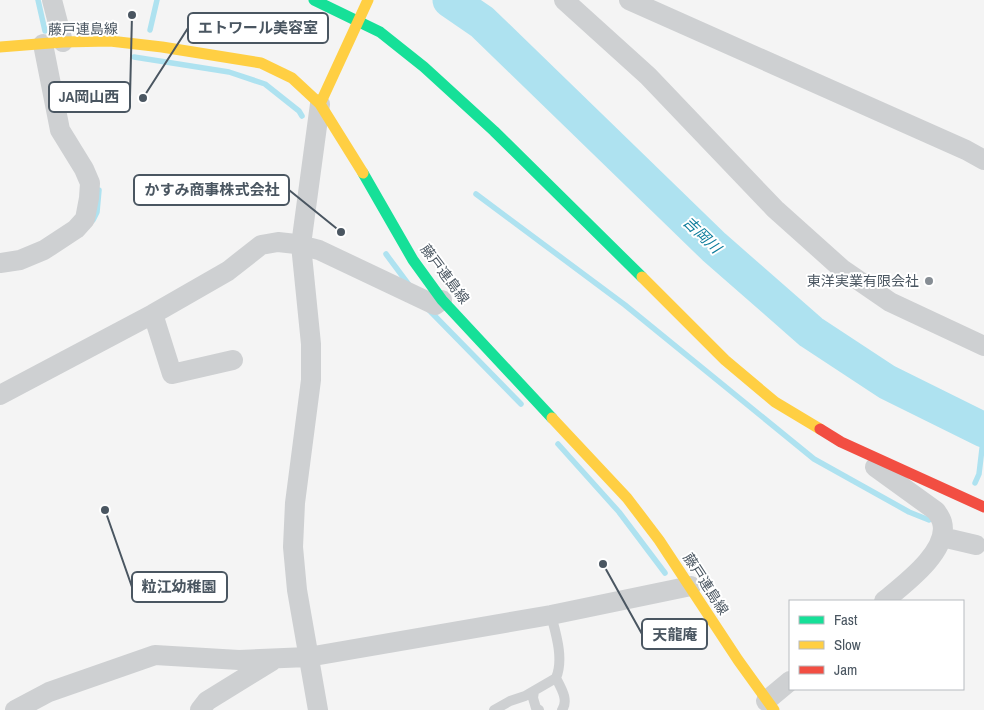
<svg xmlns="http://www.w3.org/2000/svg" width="984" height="710" font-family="'Archivo Narrow','Noto Sans JP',sans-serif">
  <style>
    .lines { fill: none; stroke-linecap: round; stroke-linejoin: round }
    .stream { stroke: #aee2f0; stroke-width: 5.5 }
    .river { stroke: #aee2f0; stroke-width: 35 }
    .lane { stroke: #ced0d2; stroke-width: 10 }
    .street { stroke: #ced0d2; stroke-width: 20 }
    .fast { stroke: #16e098; stroke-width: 11 }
    .slow { stroke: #ffcf43; stroke-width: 11 }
    .jam { stroke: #f24e42; stroke-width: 11 }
    .poi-dot { fill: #868d94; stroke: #fff; stroke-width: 2 }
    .labels { text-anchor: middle; stroke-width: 4; stroke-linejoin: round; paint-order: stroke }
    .street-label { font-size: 14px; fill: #4a5661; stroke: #fff }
    .poi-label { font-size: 14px; fill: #4a5661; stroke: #fff; text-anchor: end }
    .water-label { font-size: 15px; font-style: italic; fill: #0c7c9b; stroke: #fff }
    .leader { fill: none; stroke: #4a5661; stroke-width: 2 }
    .callout-dot { fill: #4a5661; stroke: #fff; stroke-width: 2 }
    .callout { fill: #fff; stroke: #4a5661; stroke-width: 2 }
    .callout-label { font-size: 15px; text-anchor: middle; font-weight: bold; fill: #4a5661 }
  </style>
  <rect width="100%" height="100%" fill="#f4f4f4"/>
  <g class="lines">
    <path class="stream" d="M38,0L45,31
      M150,30L157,0
      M134,57L229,72L265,84L299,111L302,116
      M476,194L625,305L814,459L909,512L929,520
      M93,220L97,212L99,190
      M386,254L409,285
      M429,310L521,404
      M558,444L619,512L665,573
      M975,483L979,474L984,432"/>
    <path class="river" d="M450,0L482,22L714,247L811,332L887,382L984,430"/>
    <path class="lane" d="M551,615C556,634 564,659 556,678C561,688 569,700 562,710
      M534,691L533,698L536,708L539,710
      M494,710L510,701L525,696L556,678"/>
    <path class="street" d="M52,0L63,42
      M564,0L648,76L775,209L842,269L890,302L984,346
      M629,0L966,150L984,160
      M0,263L20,260L44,250L76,229L85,219L89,198L90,183L84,169L60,130L43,44
      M153,314L172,374L233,360
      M0,395L153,314L228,271L261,245L278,242L296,244L319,250L435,305L442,300
      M875,467L936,511C938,514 941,518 942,522C950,551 903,585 884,601
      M942,537L976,545
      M766,701L790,681
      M15,710L49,692L155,655L239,660L308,657L551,615L691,586
      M200,710L207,701L272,661
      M318,710L297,590L293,547L295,503L311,380V344L301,245L320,104"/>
    <path class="fast" d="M314,0L380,32L424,67L494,131L642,277
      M363,173L413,260L442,300L552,418"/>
    <path class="slow" d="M0,47L63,42L110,41L162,47L261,63L292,78L320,104L363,173
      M320,104L368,0
      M642,277L725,360L775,402L820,429
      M552,418L627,498L659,540L738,660L774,710"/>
    <path class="jam" d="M820,429L841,442L984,507"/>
  </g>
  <circle class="poi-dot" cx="929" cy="281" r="5"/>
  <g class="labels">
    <g class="street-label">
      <text transform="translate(83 29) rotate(-1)" y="5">藤戸連島線</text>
      <text transform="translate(445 274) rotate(53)" y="5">藤戸連島線</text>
      <text transform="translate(706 584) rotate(57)" y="5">藤戸連島線</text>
    </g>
    <g class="poi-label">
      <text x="919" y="286">東洋実業有限会社</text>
    </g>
    <g class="water-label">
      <text transform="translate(702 235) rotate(44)" y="5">吉岡川</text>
    </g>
  </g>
  <path class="leader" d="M143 98L188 28M132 15L130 97M341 232L289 190M105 510L132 587M603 564L642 634"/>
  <g class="callout-dot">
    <circle cx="143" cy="98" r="5"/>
    <circle cx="132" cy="15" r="5"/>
    <circle cx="341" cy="232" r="5"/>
    <circle cx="105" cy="510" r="5"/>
    <circle cx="603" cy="564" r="5"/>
  </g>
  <g class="callout">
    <rect x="188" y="13" width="140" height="30" rx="5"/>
    <rect x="49" y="82" width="81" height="30" rx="5"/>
    <rect x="134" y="175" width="155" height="30" rx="5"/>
    <rect x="132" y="572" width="95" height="30" rx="5"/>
    <rect x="642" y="619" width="65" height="30" rx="5"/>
  </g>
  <g class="callout-label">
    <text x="258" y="33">エトワール美容室</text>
    <text x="89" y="102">JA岡山西</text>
    <text x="212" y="195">かすみ商事株式会社</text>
    <text x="179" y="592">粒江幼稚園</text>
    <text x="675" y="640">天龍庵</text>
  </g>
  <rect x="789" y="600" width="175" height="90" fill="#ffffff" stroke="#b7bbc0"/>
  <rect x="799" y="616" width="25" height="8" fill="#16e098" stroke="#b7bbc0"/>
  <text x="834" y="625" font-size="15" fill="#4a5661">Fast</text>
  <rect x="799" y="641" width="25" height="8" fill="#ffcf43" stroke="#b7bbc0"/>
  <text x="834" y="650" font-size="15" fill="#4a5661">Slow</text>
  <rect x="799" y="666" width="25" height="8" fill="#f24e42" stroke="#b7bbc0"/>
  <text x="834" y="675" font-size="15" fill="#4a5661">Jam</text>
</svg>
